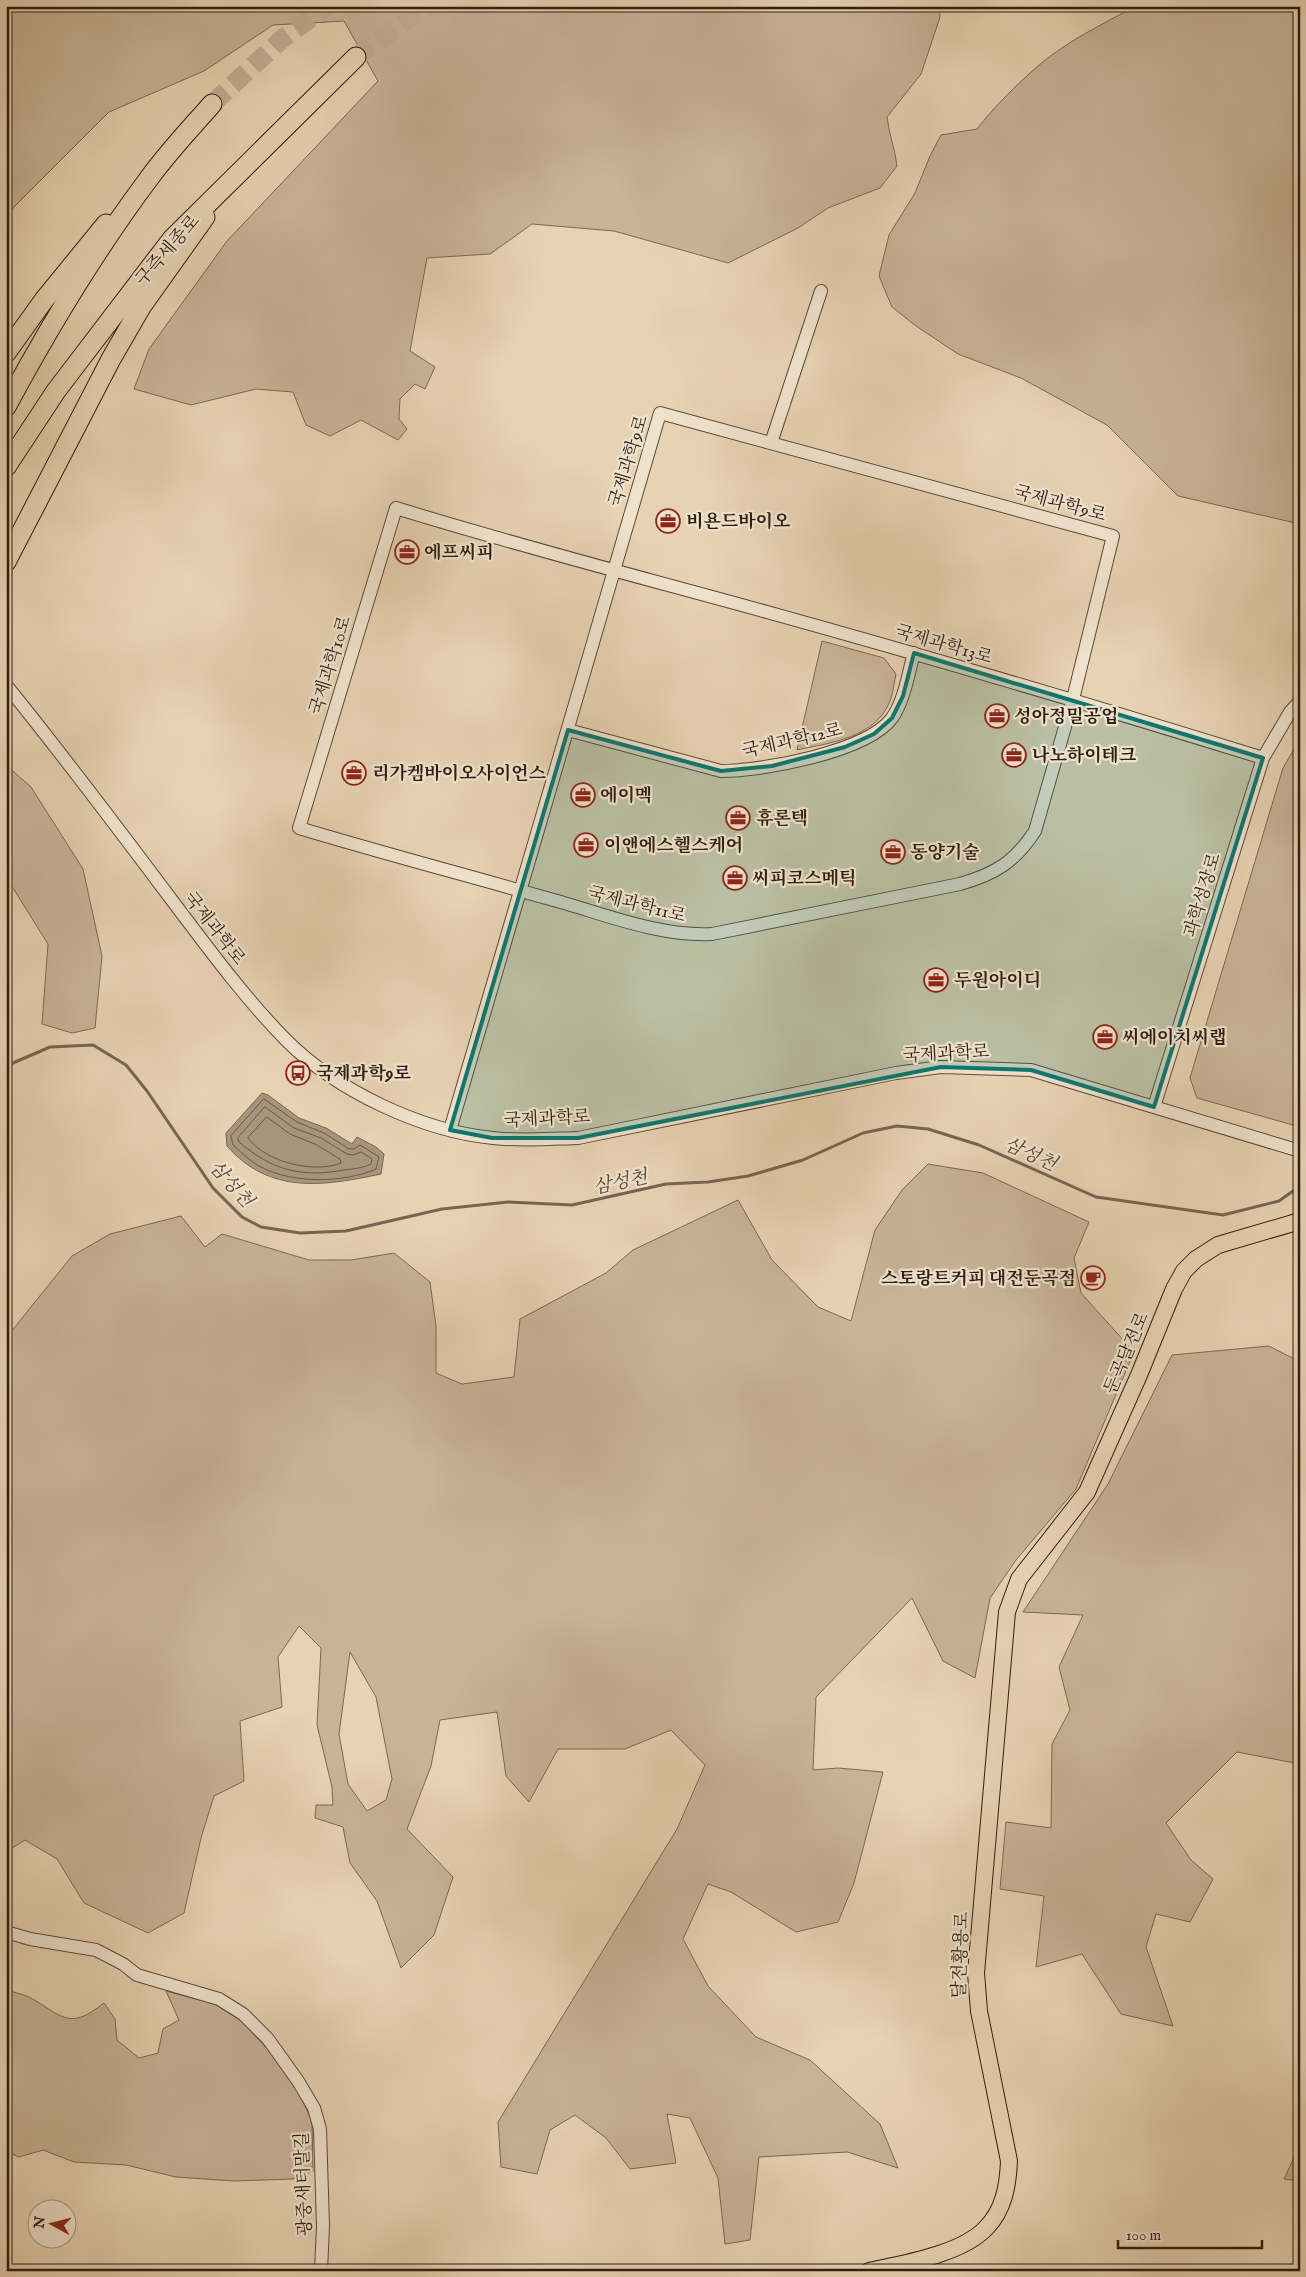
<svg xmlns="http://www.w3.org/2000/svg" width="1306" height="2277" font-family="'IM FELL English','Noto Serif KR',serif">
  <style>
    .green { fill: #c8b397; stroke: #7b6854; fill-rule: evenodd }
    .water { fill: #a8947c; stroke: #776452 }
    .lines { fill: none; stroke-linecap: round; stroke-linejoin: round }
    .shore { stroke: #6b5847; stroke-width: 1 }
    .stream { stroke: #776452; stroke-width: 3 }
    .highway-tunnel { stroke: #c2ae92; stroke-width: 19; stroke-dasharray: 19 9; stroke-linecap: butt }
    .minor-casing { stroke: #5c4a3a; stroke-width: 14 }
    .major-casing { stroke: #2e1d12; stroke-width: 18 }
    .highway-casing { stroke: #2e1d12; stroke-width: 21 }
    .minor { stroke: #efe2cd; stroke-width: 12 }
    .major { stroke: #e7d2b2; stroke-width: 16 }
    .highway { stroke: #e7d2b2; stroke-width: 19 }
    .marked { fill: #0f766e; fill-opacity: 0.2; stroke: #0f766e; stroke-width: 4; stroke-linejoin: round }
    .labels { text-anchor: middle; stroke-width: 4.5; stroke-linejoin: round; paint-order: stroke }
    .street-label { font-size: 18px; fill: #2e1d12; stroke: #efe2cd }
    .poi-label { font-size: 18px; font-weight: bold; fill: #2e1d12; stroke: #efe2cd; text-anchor: start }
    .water-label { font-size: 19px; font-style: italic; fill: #594737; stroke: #efe2cd }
  </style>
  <rect width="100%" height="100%" fill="#e7d2b2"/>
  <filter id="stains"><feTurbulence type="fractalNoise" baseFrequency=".004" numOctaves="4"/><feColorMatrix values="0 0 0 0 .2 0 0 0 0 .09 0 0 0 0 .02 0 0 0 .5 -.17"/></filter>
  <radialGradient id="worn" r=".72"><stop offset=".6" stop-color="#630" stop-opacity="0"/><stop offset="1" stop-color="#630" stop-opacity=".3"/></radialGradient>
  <path class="green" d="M6,6H940V17L921,74L887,117C889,134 895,149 897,166L880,188L828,208L798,228L728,263L614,231L532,224L490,254L427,258L410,351L435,367L425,389L415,384L400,399L399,419L407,429L398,440L361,420L330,436L306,425L293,392L256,389L191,405L134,389L149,349L227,241L378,81L344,21L273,25L204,71L109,112L14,207L6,218Z
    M1136,6H1300V524L1178,496L1107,425L1021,378L958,354L916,326L892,307L879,276L889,235L915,193L930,156L941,135L977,129C995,106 1016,85 1038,66C1067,41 1103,24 1136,6Z
    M822,641L884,658L896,674C894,683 893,693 890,701C876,738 829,743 797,750Z
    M1300,739V1127L1197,1098L1190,1078L1283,768Z
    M6,765L31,787L83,869L102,956L95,1028L72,1033L42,1024L48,944L6,877Z
    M928,1164L983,1173L1089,1222L1074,1258L1081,1293L1134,1352L1076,1489L1016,1560L990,1598L975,1678L943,1661L912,1598L816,1697L813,1770L838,1768L883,1772L854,1883L838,1922L796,1932L731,1892L708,1884L683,1939L708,1986L756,2037L810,2060L880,2124L898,2168L847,2152L759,2157L750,2240L725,2244L718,2178L690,2118L667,2114L676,2163L630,2169L606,2138L575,2115L550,2130L537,2174L501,2167L498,2122L677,1829L705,1765L671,1730L625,1749H558L529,1802L506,1776L497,1712L440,1720L431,1766L407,1829L453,1877L434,1935L401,1968L377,1901L350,1863L343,1827L315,1818L316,1805H333L332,1787L317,1725L321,1648L299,1626L278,1657L282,1707L240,1721L244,1781L214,1796L201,1838L184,1913L148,1933L84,1903L57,1859L25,1840L6,1852V1338L72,1256L110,1234L181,1216L205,1247L222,1234L309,1260H351L394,1253L430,1282L436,1326V1373L462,1384L514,1377L520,1319L606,1273L633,1250L738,1200L772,1260L818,1307L851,1321L875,1230L902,1190ZM350,1652L376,1697L392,1779L386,1800L367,1811L348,1784L339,1734Z
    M1269,1346L1300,1362V1764L1237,1752L1166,1823L1191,1860L1213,1879L1190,1922L1156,1914L1146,1947L1173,2026L1121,2014L1082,1954L1036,1967L1044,1896L1000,1889L1006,1822L1051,1828L1052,1744L1070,1710L1059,1667L1083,1615L1023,1612L1108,1484L1172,1355Z
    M6,1990C13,1992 22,1994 29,1997C62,2015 68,2032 104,2003L115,2019L117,2040L139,2058L158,2053L163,2029L179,2020L166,1991L215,2004L243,2022L277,2060L298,2091L312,2121L313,2171L293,2179L234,2181L176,2177L126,2165L74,2162L43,2150L19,2157L6,2151Z
    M1300,2145V2181L1284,2179Z"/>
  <path class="water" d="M262,1093L268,1095L299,1118L326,1128L352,1144L357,1137L376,1147L384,1154L381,1174C324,1186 270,1195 227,1146L226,1133Z"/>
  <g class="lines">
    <path class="shore" d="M264,1099L297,1122L324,1133L349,1149H354L360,1145L379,1157L376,1169C344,1183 293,1184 261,1167C251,1162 242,1153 233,1145L231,1136Z
      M265,1107L294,1128L321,1138L347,1154L353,1155L361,1152L372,1159L371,1164C363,1168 353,1169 344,1170C301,1178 272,1170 239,1142L238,1138Z
      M267,1117L290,1134L317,1145L340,1159L341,1163C314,1174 265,1162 248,1138Z"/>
    <path class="stream" d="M6,1066L50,1047L93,1045L126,1065L147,1091L213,1188L242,1217L261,1227L300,1233L346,1231L442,1209L508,1202L572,1205L666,1184L708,1182L748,1176L803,1160L863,1133L897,1126L928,1129L979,1145L1096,1197L1223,1215L1279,1201L1300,1186"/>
    <path class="highway-tunnel" d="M356,57L427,6
      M212,104L282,39L328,6"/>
    <g class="minor-casing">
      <path id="minor" d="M771,443L821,291
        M6,685C63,755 117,827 171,899C208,948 244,997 286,1040C337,1091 422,1131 493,1138C521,1141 549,1139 578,1138L896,1073L941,1067L1031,1070L1300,1151
        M568,730L721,771C762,771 867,752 892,718C905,699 908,674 914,653
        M1154,1107L1263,758L1290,712L1300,701
        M450,1130C521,891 590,652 660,413L1113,536L1073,699L1035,831C1015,862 995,874 960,884L712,934C659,937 602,913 550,899C466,875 382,853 299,828L396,508C519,546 644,578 767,612C933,658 1098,707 1263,758
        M6,1932L30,1939L96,1950L123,1964L137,1975L219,1999L243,2014L268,2039L298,2081L314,2108L320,2129L323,2226L321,2271"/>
    </g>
    <g class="major-casing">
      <path id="major" d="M869,2271C902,2264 962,2254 986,2228C1004,2210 1008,2185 1009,2161L979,2011L976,1973L1007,1612L1019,1579L1087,1492L1139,1375L1174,1289L1184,1271L1196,1259L1218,1245L1300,1221"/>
    </g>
    <g class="highway-casing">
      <path id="highway" d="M6,353L44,300L106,224
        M6,407C49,327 96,249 150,177C169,151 191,128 212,104
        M6,467L56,391L172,239L356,57
        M6,562L111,359L141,307L205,217"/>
    </g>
    <use href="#minor" class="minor"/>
    <use href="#major" class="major"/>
    <use href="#highway" class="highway"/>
  </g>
  <path class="marked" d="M914,653L1263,758L1154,1107L1031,1070L941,1067L578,1138H492L450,1130L568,730L721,771L772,766L845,747L874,734L892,718L903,696Z"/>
  <defs>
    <g id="office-ring" transform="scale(1.25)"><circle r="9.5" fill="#efe2cd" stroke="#8f2418" stroke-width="1.5"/><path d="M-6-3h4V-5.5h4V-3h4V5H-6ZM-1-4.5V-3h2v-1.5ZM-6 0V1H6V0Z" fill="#8f2418"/></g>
    <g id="bus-ring" transform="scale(1.25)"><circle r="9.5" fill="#efe2cd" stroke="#8f2418" stroke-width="1.5"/><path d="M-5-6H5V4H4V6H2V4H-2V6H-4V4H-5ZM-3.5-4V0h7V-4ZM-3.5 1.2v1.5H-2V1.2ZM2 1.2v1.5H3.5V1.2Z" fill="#8f2418"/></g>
    <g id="cafe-ring" transform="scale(1.25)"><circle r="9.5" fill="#efe2cd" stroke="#8f2418" stroke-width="1.5"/><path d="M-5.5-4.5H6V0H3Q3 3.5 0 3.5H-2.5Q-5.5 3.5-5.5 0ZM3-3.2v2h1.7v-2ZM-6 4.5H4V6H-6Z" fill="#8f2418"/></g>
  </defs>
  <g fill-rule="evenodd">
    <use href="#office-ring" x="668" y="521"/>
    <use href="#office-ring" x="407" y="552"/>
    <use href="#office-ring" x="997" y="716"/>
    <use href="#office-ring" x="1014" y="755"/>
    <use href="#office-ring" x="354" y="773"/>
    <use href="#office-ring" x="583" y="795"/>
    <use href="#office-ring" x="738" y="818"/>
    <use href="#office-ring" x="586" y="845"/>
    <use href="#office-ring" x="893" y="852"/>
    <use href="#office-ring" x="735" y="878"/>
    <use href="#office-ring" x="936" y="980"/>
    <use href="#office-ring" x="1105" y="1037"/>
    <use href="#bus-ring" x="298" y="1073"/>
    <use href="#cafe-ring" x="1093" y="1278"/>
  </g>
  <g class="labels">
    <g class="street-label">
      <text transform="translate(167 250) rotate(-49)" y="6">구즉세종로</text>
      <text transform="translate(628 461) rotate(-73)" y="6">국제과학9로</text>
      <text transform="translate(1060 503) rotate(15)" y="6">국제과학9로</text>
      <text transform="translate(944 644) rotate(16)" y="6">국제과학13로</text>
      <text transform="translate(330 665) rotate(-73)" y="6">국제과학10로</text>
      <text transform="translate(792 740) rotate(-13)" y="6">국제과학12로</text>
      <text transform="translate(1202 895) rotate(-73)" y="6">과학성장로</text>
      <text transform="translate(637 904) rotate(14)" y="6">국제과학11로</text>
      <text transform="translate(215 928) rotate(52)" y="6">국제과학로</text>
      <text transform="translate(946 1053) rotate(-3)" y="6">국제과학로</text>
      <text transform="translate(547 1118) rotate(-3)" y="6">국제과학로</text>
      <text transform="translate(1126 1353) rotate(-67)" y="6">둔곡달전로</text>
      <text transform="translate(960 1955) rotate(-88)" y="6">달전황용로</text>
      <text transform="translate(303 2184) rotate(-92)" y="6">광중새터말길</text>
    </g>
    <g class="poi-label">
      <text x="686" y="527">비욘드바이오</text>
      <text x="424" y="558">에프씨피</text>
      <text x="1014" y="722">성아정밀공업</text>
      <text x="1032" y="761">나노하이테크</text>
      <text x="372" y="779">리가켐바이오사이언스</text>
      <text x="600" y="801">에이멕</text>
      <text x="756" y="824">휴론텍</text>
      <text x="604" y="851">이앤에스헬스케어</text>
      <text x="910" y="858">동양기술</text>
      <text x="752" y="884">씨피코스메틱</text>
      <text x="954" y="986">두원아이디</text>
      <text x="1122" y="1043">씨에이치씨랩</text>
      <text x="316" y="1079">국제과학9로</text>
      <text x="1076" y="1284" text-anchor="end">스토랑트커피 대전둔곡점</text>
    </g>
    <g class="water-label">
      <text transform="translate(1031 1153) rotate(24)" y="7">삼성천</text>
      <text transform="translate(620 1181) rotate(-12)" y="7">삼성천</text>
      <text transform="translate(232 1183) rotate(48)" y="7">삼성천</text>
    </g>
  </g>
  <rect width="1306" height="2277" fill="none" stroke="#e7d2b2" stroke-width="25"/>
  <rect x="8" y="8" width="1291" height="2262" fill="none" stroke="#2e1d12" stroke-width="2.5"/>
  <rect x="12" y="12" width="1281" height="2252" fill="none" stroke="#2e1d12"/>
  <g transform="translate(52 2224) rotate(277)"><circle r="24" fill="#efe2cd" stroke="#a29382"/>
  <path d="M0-4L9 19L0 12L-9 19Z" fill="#8f2418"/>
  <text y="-8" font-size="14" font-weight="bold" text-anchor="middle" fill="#2e1d12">N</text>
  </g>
  <path d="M1118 2240v8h144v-8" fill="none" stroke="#2e1d12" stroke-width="2.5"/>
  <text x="1126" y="2240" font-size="15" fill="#2e1d12" stroke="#efe2cd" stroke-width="4" paint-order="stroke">100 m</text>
  <rect width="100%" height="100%" filter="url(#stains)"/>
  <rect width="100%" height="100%" fill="url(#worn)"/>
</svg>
